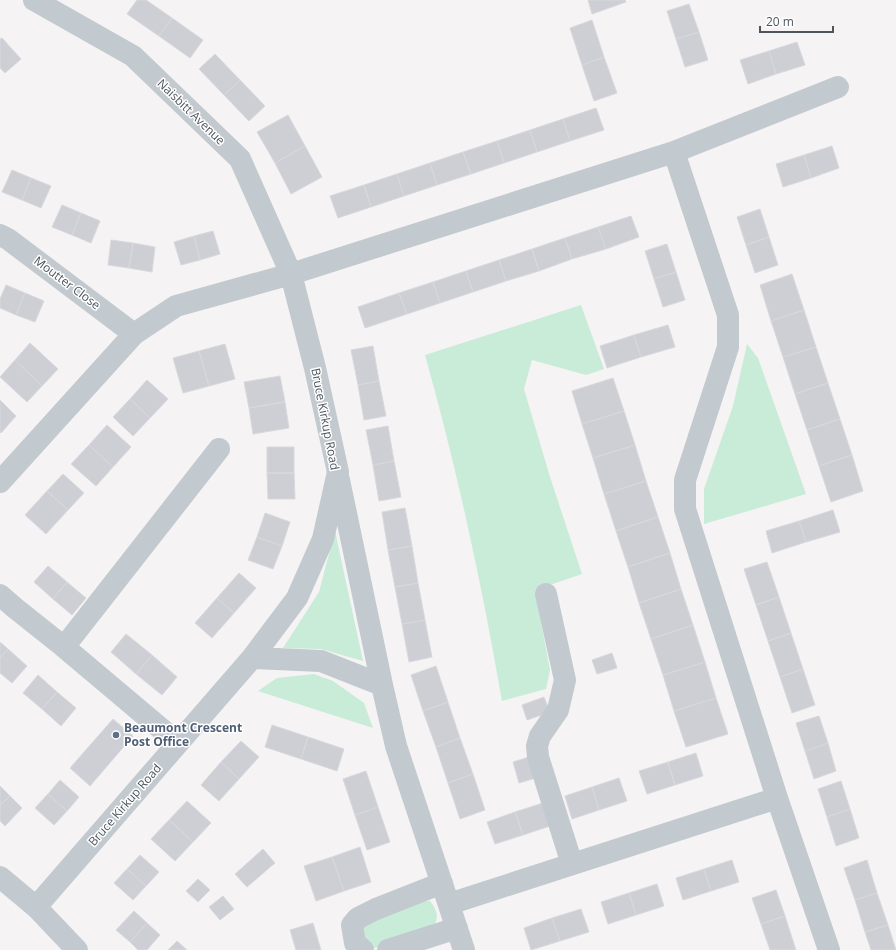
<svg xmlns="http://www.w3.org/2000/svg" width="896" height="950" font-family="'Open Sans',sans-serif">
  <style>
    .green { fill: #c8ecd7 }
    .building { fill: #cdcfd4; stroke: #d7d9dd }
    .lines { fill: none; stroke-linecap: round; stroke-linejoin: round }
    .minor { stroke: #c2c9cf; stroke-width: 22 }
    .service-dot { fill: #5c6f8a; stroke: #fff; stroke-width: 1.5 }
    .labels { text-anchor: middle; stroke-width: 3; stroke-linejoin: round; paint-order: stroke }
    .street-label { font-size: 12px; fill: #4c555e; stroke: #fff }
    .service-label { font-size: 12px; font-weight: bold; fill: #4e5e75; stroke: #fff; text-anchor: start }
  </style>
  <rect width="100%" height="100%" fill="#f5f3f3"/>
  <path class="green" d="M581,305L604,369L586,375L532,360L524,389L550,477L582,574L535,590L550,670L546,689L502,701C482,585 457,469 425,355Z
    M747,344L758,358L806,494L704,524V489L733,406Z
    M335,531L363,661L321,649L283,648L319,592Z
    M314,674L333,681L364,703L373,728L258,691L277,678Z
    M430,901C439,913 439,918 431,931L374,948L363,946L361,922L417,902Z"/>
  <path class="building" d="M137,0H146L172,18L159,36L127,14Z
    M588,0H625L626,2L592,14Z
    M689,4L699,32L676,39L667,11Z
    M172,18L203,40L190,58L159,36Z
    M592,20L604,57L582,65L570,28Z
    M699,32L708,60L685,67L676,39Z
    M2,38L21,59L5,73L0,68V39Z
    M797,42L805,65L776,74L769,51Z
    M769,51L776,74L748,84L740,60Z
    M215,54L240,80L224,95L199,69Z
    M604,57L617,93L594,101L582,65Z
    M240,80L265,106L249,121L224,95Z
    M596,108L604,130L570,141L563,119Z
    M288,115L305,146L275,163L257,132Z
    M563,119L570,141L537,152L530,130Z
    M530,130L537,152L504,163L497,141Z
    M497,141L504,163L471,174L463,152Z
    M305,146L322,177L291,194L275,163Z
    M832,146L839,168L811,178L804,155Z
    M463,152L471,174L437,185L430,163Z
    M804,155L811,178L783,187L776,164Z
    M430,163L437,185L404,196L397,174Z
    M12,170L31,178L22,200L2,192Z
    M397,174L404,196L371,207L364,185Z
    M31,178L51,186L41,208L22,200Z
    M364,185L371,207L338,218L330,196Z
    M62,205L81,213L72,235L52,227Z
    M760,209L769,237L746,245L737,217Z
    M81,213L100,221L91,243L72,235Z
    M631,216L639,237L606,249L598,227Z
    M598,227L606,249L572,259L565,238Z
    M213,231L220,254L200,260L194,236Z
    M194,236L200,260L181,265L174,242Z
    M769,237L778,265L755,273L746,245Z
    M565,238L572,259L539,271L532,249Z
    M111,240L133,243L129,268L108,265Z
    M133,243L155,247L152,272L129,268Z
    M667,244L676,272L654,279L645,251Z
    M532,249L539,271L506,281L499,260Z
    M499,260L506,281L473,292L466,271Z
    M466,271L473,292L440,303L433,282Z
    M676,272L685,300L663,307L654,279Z
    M792,274L804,310L771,321L760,285Z
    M433,282L440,303L407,314L399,293Z
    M6,285L25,293L16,315L0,308V299Z
    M25,293L44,301L35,322L16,315Z
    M399,293L407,314L365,328L358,307Z
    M804,310L816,347L783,357L771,321Z
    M668,325L675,347L641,357L634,335Z
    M634,335L641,357L607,368L600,346Z
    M30,343L58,369L42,386L15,360Z
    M225,344L235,379L209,386L199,351Z
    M373,346L379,381L358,385L351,350Z
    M816,347L828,383L795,394L783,357Z
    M199,351L209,386L183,393L173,358Z
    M15,360L42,386L27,402L0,377Z
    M280,376L285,402L249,408L244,382Z
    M613,378L624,411L582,424L572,391Z
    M147,380L168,399L150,418L130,399Z
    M379,381L386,416L364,420L358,385Z
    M828,383L840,419L807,430L795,394Z
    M130,399L150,418L133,436L113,417Z
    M0,400L16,416L1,433L0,432Z
    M285,402L289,428L253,434L249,408Z
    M624,411L635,445L593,458L582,424Z
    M840,419L852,455L819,466L807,430Z
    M107,425L131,447L113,467L89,445Z
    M388,426L394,461L373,465L366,430Z
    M89,445L113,467L96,486L71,464Z
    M635,445L646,481L604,494L593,458Z
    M267,447H294V473H267Z
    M852,455L863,491L831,502L819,466Z
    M394,461L401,497L379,501L373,465Z
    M267,473H294L295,499H268Z
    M63,474L84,493L68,510L47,491Z
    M646,481L658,517L616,531L604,494Z
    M47,491L68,510L46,534L25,515Z
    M405,508L412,546L388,550L382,512Z
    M833,510L840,532L806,542L799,521Z
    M265,513L290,522L282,546L257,537Z
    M658,517L670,553L628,567L616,531Z
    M799,521L806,542L772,553L766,531Z
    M257,537L282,546L273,569L248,560Z
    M412,546L418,583L395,587L388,550Z
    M670,553L681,589L639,603L628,567Z
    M767,562L779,597L756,605L744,569Z
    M48,566L67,582L53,599L34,582Z
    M239,573L256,588L234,613L217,598Z
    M67,582L86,598L72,615L53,599Z
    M418,583L425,620L402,624L395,587Z
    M681,589L693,625L651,639L639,603Z
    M779,597L791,633L768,641L756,605Z
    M217,598L234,613L212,638L195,623Z
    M425,620L432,657L409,662L402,624Z
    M693,625L705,662L663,675L651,639Z
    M791,633L803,669L780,677L768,641Z
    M126,634L152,655L136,674L111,652Z
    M0,642L8,649L0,658Z
    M8,649L27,666L12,683L0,673V658Z
    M612,653L617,668L597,674L592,660Z
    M152,655L177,677L162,695L136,674Z
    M705,662L716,698L674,711L663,675Z
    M436,666L448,702L423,711L411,675Z
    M803,669L815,705L792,713L780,677Z
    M38,675L57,692L42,709L23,693Z
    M57,692L76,708L61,726L42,709Z
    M544,697L550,712L527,720L522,705Z
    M716,698L728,734L686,747L674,711Z
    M448,702L460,738L436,747L423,711Z
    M819,716L828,743L805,751L796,723Z
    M113,719L133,736L90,786L70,768Z
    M272,725L308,737L301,759L265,747Z
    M308,737L344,749L337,771L301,759Z
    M460,738L473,774L448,783L436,747Z
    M241,741L259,757L239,779L221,762Z
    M828,743L836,771L814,779L805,751Z
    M696,753L703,776L675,785L668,762Z
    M532,756L539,777L519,783L513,762Z
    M221,762L239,779L219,801L201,785Z
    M668,762L675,785L647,794L639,771Z
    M366,771L378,807L355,815L343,779Z
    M473,774L485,810L460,819L448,783Z
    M619,778L627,801L599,810L592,787Z
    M60,780L79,797L67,811L48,794Z
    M841,781L850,809L827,817L818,789Z
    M0,786L10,796L0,805Z
    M592,787L599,810L572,819L565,796Z
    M48,794L67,811L54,825L35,808Z
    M10,796L22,808L5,826L0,821V805Z
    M187,801L211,823L193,842L169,820Z
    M543,803L550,826L523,835L515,812Z
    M378,807L390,842L367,850L355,815Z
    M850,809L859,838L836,846L827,817Z
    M515,812L523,835L495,844L487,822Z
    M169,820L193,842L175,861L151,839Z
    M360,847L371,882L344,891L332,857Z
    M263,849L275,863L247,887L235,874Z
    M140,855L159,872L146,886L127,869Z
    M332,857L344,891L316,901L304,866Z
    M732,860L739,882L711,891L704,869Z
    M867,860L877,893L855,900L844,868Z
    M127,869L146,886L133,900L114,883Z
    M704,869L711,891L683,900L676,878Z
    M198,879L210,890L198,902L186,891Z
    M657,884L664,906L636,915L629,893Z
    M776,890L785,916L761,924L752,898Z
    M629,893L636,915L608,924L601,902Z
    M877,893L888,925L865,932L855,900Z
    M223,896L234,909L220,920L209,907Z
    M581,909L589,932L560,941L552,918Z
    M134,911L147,923L130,942L116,930Z
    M785,916L796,950H770L761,924Z
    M552,918L560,941L531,950L524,928Z
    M147,923L160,935L147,950H138L130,942Z
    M313,923L321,950H296L290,930Z
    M888,925L896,950H871L865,932Z
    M177,941L187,950H168Z"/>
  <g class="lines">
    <path class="minor" d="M34,0L133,56L240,159L291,274L315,368L338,472L323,539L297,598L252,658L36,907
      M674,152L728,315V347L685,480V509L777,798L829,950
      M0,235L8,239L134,334
      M339,480L382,685L396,746L464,950
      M0,482L134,334L176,306L291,274L674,152L838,87
      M546,594L565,680L558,710L540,736L537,746L538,757L572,864
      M0,595L15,608L64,647L219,449
      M64,647L178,743
      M252,658L321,661L382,685
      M0,877L36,907L77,950
      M449,904L777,798
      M363,950L355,943L352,925L358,918L376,909L442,883
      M388,950L457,928"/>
  </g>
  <circle class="service-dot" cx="116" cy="735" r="4"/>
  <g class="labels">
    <g class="street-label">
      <text transform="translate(191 112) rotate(44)" y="4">Naisbitt Avenue</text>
      <text transform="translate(67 283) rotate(37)" y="4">Moutter Close</text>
      <text transform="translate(325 419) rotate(79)" y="4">Bruce Kirkup Road</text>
      <text transform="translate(125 805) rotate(-49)" y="4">Bruce Kirkup Road</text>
    </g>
    <g class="service-label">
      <text x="124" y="732">Beaumont Crescent<tspan x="124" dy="14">Post Office</tspan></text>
    </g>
  </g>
  <path d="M760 26v6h73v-6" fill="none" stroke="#4c555e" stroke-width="2"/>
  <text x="766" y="26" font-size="12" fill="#4c555e" stroke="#ffffff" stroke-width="3" paint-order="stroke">20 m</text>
</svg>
